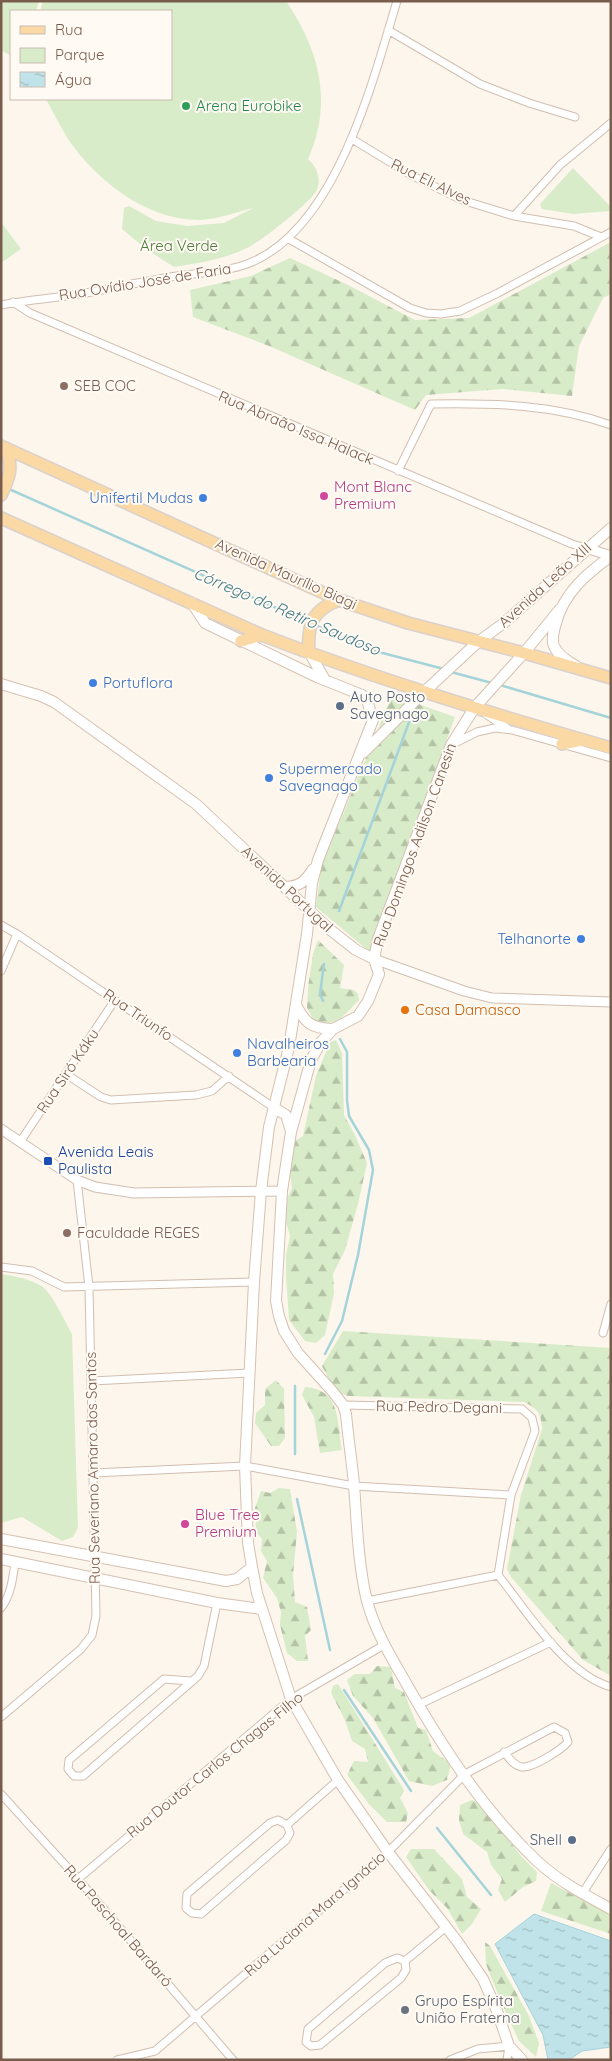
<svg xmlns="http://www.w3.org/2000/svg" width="612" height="2061" font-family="Quicksand,sans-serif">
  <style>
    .green { fill: #d8ecc9 }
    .forest { fill: url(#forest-firs) }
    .water { fill: url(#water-ripples); stroke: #a5d3da }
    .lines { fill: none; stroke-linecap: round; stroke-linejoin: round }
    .stream { stroke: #a5d3da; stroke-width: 2.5 }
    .minor-casing { stroke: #d1beb0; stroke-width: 9 }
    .tertiary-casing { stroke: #d1beb0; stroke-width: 11 }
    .secondary-casing { stroke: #d6c0b0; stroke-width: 12 }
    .primary-casing { stroke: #dad1cd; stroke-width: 14 }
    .minor { stroke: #fff; stroke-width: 7 }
    .tertiary { stroke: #fff; stroke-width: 9 }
    .secondary { stroke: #fff; stroke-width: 10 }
    .primary { stroke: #fbd9a5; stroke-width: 11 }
    .leisure-dot { fill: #2e9e5b; stroke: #fffaf3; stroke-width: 2 }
    .education-dot { fill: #8d6e63; stroke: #fffaf3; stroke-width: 2 }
    .hotel-dot { fill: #d1479c; stroke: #fffaf3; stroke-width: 2 }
    .shop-dot { fill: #3f7fe0; stroke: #fffaf3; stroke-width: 2 }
    .service-dot { fill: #5c6f8a; stroke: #fffaf3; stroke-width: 2 }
    .food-dot { fill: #e8710a; stroke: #fffaf3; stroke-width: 2 }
    .transit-dot { fill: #1a4fb4; stroke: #fffaf3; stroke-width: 2 }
    .worship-dot { fill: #6b7280; stroke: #fffaf3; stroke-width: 2 }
    .labels { text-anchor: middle; stroke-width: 4; stroke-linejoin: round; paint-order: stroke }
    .leisure-label { font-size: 15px; fill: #27864d; stroke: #fffaf3; text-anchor: start }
    .street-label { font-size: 15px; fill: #7a5c4d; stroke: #fffaf3 }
    .park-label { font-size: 15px; fill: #537a41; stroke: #fffaf3 }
    .education-label { font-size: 15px; fill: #785e54; stroke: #fffaf3; text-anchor: start }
    .hotel-label { font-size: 15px; fill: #b23c85; stroke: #fffaf3; text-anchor: start }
    .shop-label { font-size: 15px; fill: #366cbe; stroke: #fffaf3; text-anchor: start }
    .service-label { font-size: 15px; fill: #4e5e75; stroke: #fffaf3; text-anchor: start }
    .food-label { font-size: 15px; fill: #c56008; stroke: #fffaf3; text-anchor: start }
    .transit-label { font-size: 15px; fill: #164399; stroke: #fffaf3; text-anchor: start }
    .worship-label { font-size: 15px; fill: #5b616d; stroke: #fffaf3; text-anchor: start }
    .water-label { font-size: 16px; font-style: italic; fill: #437c86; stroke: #fffaf3 }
  </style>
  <defs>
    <pattern id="forest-firs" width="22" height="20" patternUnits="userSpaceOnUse" patternTransform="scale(1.25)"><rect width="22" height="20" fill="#d8ecc9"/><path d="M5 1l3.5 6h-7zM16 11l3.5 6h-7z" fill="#b4c2a5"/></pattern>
    <pattern id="water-ripples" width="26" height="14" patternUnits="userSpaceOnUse" patternTransform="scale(1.25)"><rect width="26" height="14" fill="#bfe3e8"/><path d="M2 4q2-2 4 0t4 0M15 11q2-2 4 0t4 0" fill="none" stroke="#a0bbbe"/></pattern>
  </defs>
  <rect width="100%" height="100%" fill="#fdf6ec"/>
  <path class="green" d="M1,1H39L36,11H11V56L1,50Z
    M43,1H286C320,51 333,103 308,159C317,167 323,181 315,193C308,204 261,241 249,247C225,259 200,263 174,267L146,249L122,229L124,208L129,206L156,221L187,226L224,223L253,208C236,212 219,219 201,220C147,221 97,181 68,139C60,126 53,112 46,99H171V11H40Z
    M573,168L611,207V211L573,214L542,209L540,204Z
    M1,222L21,249L1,263Z
    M1,1274C15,1276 31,1279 43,1287C52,1294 66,1323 72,1334L78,1528L73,1537L62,1541L22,1517L1,1523Z"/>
  <path class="forest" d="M611,242V294L603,298L579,346L572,396L502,389L426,395L415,410L269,346L193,317L190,290L251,276L290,258L348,285L415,320L469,318Z
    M392,695L455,717L370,952L316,907L321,867Z
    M318,940L344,965L340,988L354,990L358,994L359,1000C343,1016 338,1027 314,1021L307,1008L308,987L313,954Z
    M336,1040L342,1053L344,1115L355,1135L367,1163L358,1204L345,1250L333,1274L334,1293L325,1335L316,1343L305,1341L289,1320L286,1276V1255L290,1236L286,1222V1201L292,1188L289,1168L295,1141L303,1136L316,1076L330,1042Z
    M343,1331L611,1348V1676L583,1660L511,1577L507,1569L521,1495L542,1429C541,1413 539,1410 524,1402L348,1396L335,1391L322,1366Z
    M276,1380L284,1389L285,1438L279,1446H271L255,1423L256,1413L265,1405V1389Z
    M305,1387C342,1389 337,1425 342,1450L320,1453L314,1417L302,1395Z
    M279,1488L290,1489L297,1532L293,1575L295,1602L307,1607L311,1630L305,1636L308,1661H297L287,1653L280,1625L281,1612L277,1598L263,1578L267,1561L261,1551L262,1539L256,1532L255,1508L261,1491L270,1493Z
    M377,1666L391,1667L395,1688L404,1692L418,1728L426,1730L433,1751L451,1764L447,1780L432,1786L409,1781L373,1718L353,1696L347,1680L355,1674H370Z
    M338,1684L404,1790L400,1798L408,1813L406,1822H387L369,1804L347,1775L354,1761L368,1762L365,1749L352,1741L345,1720L331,1693L333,1686Z
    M472,1800L482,1805L521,1856L537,1872L536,1881L523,1887L505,1902L498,1890L502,1879L491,1865L487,1852L463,1834L459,1820L460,1805Z
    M411,1849H434L462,1879L467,1897L481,1909L472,1924L462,1934L447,1908L429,1890L406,1857Z
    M551,1883L611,1915V1934L541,1911Z
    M485,1942L490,1946L529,2016L539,2043L536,2057L519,2041L501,2002L486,1964Z"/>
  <path class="water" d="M534,1914L611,1941V2047L582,2051L569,2060H548L543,2035L495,1944Z"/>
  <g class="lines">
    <path class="stream" d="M9,489L310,623
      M315,625L371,650L444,669
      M451,672L492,683
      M500,685L611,718
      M339,911L415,706
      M323,1001L320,994L324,964
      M325,1354L342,1321L358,1255L373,1170L369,1150L349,1116L347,1100V1052L340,1039
      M295,1454V1386
      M297,1499L330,1650
      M344,1690L411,1791
      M437,1828L491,1895"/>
    <g class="minor-casing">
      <path id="minor" d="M388,30L480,84L529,103L575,117
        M352,139L411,175L462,200L514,216L574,226L601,237
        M514,216L560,165L611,123
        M289,239L410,308L426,313L441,314L460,311L498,293L611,232
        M13,302L30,313L572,544L586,548
        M1,305C27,300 54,298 80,294C110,289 140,282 170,277C194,273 218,273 241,266C334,238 372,84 397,1
        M398,471L431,404C492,403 552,404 611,425
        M487,715L507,728
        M451,745L477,732L495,728L512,730L611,758
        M1,925L17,934L273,1107
        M1,971L17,934
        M66,1074L101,1097L111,1100L196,1095L212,1091L229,1076
        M20,1142L115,1000
        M1,1267L32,1271L64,1287L254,1282
        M603,1333L611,1304
        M92,1381L249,1373
        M343,1405L522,1409L532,1418L535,1431L511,1495L498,1575C527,1611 564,1673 611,1687
        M93,1473L245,1466L354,1486L511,1495
        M367,1601L498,1575
        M1,1608C11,1596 13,1577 15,1562
        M191,1681L164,1679L69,1760L68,1769L74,1776H83L198,1676L204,1666L217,1603
        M418,1705L551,1642
        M1,1717L81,1649L92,1635L96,1616L89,1287L77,1180
        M1,1794L78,1879L233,2060
        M278,1820L287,1825L290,1833L286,1840L201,1914L192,1913L186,1908L187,1894L270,1823Z
        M287,1825L338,1780
        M78,1879L291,1699L384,1645
        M582,1894L611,1849
        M397,1958L405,1961L406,1970L401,1978L320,2045L311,2046L306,2042L308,2029L385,1963Z
        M405,1961L446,1927
        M117,2060L155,2051L388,1852L465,1774L554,1727L565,1733L568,1742C561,1750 533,1768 522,1767C514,1766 509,1758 504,1752
        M450,2060L478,2049L509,2046L507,2060"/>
    </g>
    <g class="tertiary-casing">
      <path id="tertiary" d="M586,548L611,556
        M374,959L464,991L492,998L611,1002
        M1,1129L77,1180L95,1187L134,1193L282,1191"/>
    </g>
    <g class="secondary-casing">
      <path id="secondary" d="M192,603L205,623L317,677L362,695L367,700L373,720L318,860L312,883L307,934L289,1047L269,1127L261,1191L254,1282L245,1466L248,1543L252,1567L257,1593L291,1699L338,1780L388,1852L457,1941L483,1979L497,2011L509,2046L522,2060
        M560,609L524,653L475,707L451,745L378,939L374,959L379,974L368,1001L358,1016L333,1029L321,1042L311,1060L291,1132L282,1191L276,1301L279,1316L284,1331L298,1353L333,1392L343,1405L346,1414C348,1438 352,1461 354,1485C357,1524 358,1564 367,1601C375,1631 391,1657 406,1683C442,1747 484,1811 538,1862C560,1882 585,1895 611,1909
        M309,652L325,680
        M576,666C569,662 557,654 554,646C551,639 554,630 556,623C564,593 586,574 611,556
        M1,684L41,696L54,702L196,804L328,928L356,950L374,959
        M363,753L423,693L479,641L504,623L611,528
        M284,887C299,887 305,882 313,869
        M296,1005C306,1024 311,1028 333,1029
        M273,1107L286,1115L291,1131
        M1,1539L226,1581L237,1579L252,1567
        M1,1559L217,1603L262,1609"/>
    </g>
    <g class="primary-casing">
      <path id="primary" d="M1,446L339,600L408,623L524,653L611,678
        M1,495C10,477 13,467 6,448
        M1,518L262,635C376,679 493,714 611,748
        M241,641L262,635
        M309,652C307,625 312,610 339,600
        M562,744L582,740"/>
    </g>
    <use href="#minor" class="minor"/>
    <use href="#tertiary" class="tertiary"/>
    <use href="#secondary" class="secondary"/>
    <use href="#primary" class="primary"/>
  </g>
  <circle class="leisure-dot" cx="186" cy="106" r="5"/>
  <g class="education-dot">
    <circle cx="64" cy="386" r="5"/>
    <circle cx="67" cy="1233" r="5"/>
  </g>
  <g class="hotel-dot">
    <circle cx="324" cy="496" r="5"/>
    <circle cx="185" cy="1524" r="5"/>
  </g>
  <g class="shop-dot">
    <circle cx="203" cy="498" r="5"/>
    <circle cx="93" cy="683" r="5"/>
    <circle cx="269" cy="778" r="5"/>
    <circle cx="581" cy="939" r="5"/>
    <circle cx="237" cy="1053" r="5"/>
  </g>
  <g class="service-dot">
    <circle cx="340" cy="706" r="5"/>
    <circle cx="572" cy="1840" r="5"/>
  </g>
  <circle class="food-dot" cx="405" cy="1010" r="5"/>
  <rect class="transit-dot" x="43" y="1156" width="10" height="10" rx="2.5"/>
  <circle class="worship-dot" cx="405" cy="2010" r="5"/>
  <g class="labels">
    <g class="leisure-label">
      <text x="196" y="111">Arena Eurobike</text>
    </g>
    <g class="street-label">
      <text transform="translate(431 182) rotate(26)" y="5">Rua Eli Alves</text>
      <text transform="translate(145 282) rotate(-9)" y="5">Rua Ovídio José de Faria</text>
      <text transform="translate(296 428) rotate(23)" y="5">Rua Abraão Issa Halack</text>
      <text transform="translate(286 574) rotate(24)" y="5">Avenida Maurílio Biagi</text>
      <text transform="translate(545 585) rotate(-42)" y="5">Avenida Leão XIII</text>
      <text transform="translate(415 845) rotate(-70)" y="5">Rua Domingos Adilson Canesin</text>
      <text transform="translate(287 889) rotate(43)" y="5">Avenida Portugal</text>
      <text transform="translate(138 1015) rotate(34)" y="5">Rua Triunfo</text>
      <text transform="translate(68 1071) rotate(-56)" y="5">Rua Siró Káku</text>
      <text transform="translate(439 1407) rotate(1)" y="5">Rua Pedro Degani</text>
      <text transform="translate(93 1468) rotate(-91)" y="5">Rua Severiano Amaro dos Santos</text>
      <text transform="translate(215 1765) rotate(-39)" y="5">Rua Doutor Carlos Chagas Filho</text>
      <text transform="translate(315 1914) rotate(-41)" y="5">Rua Luciana Mara Ignácio</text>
      <text transform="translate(118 1926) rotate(49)" y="5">Rua Paschoal Bardaró</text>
    </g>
    <g class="park-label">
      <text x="179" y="251">Área Verde</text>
    </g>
    <g class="education-label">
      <text x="74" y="391">SEB COC</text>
      <text x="77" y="1238">Faculdade REGES</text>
    </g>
    <g class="hotel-label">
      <text x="334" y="492">Mont Blanc<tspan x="334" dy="17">Premium</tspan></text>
      <text x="195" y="1520">Blue Tree<tspan x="195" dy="17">Premium</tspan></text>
    </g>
    <g class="shop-label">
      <text x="193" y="503" text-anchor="end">Unifertil Mudas</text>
      <text x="103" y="688">Portuflora</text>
      <text x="279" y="774">Supermercado<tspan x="279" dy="17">Savegnago</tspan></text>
      <text x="571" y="944" text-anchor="end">Telhanorte</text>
      <text x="247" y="1049">Navalheiros<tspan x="247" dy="17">Barbearia</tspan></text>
    </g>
    <g class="service-label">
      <text x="350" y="702">Auto Posto<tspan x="350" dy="17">Savegnago</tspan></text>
      <text x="562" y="1845" text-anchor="end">Shell</text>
    </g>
    <g class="food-label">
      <text x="415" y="1015">Casa Damasco</text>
    </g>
    <g class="transit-label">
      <text x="58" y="1157">Avenida Leais<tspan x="58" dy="17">Paulista</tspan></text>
    </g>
    <g class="worship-label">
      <text x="415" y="2006">Grupo Espírita<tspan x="415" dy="17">União Fraterna</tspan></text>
    </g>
    <g class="water-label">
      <text transform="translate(287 611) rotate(23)" y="6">Córrego do Retiro Saudoso</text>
    </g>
  </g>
  <rect width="612" height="2061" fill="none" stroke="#7a5c4d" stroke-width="5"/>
  <rect x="10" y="10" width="162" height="90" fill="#fffaf3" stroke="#cabbb1"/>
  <rect x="20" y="26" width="25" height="8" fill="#fbd9a5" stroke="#cabbb1"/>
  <text x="55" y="35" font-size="15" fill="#7a5c4d">Rua</text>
  <rect x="20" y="48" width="25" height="15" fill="#d8ecc9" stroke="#cabbb1"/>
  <text x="55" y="60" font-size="15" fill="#7a5c4d">Parque</text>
  <rect x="20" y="72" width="25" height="15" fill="url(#water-ripples)" stroke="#cabbb1"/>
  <text x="55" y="85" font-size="15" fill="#7a5c4d">Água</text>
</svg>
